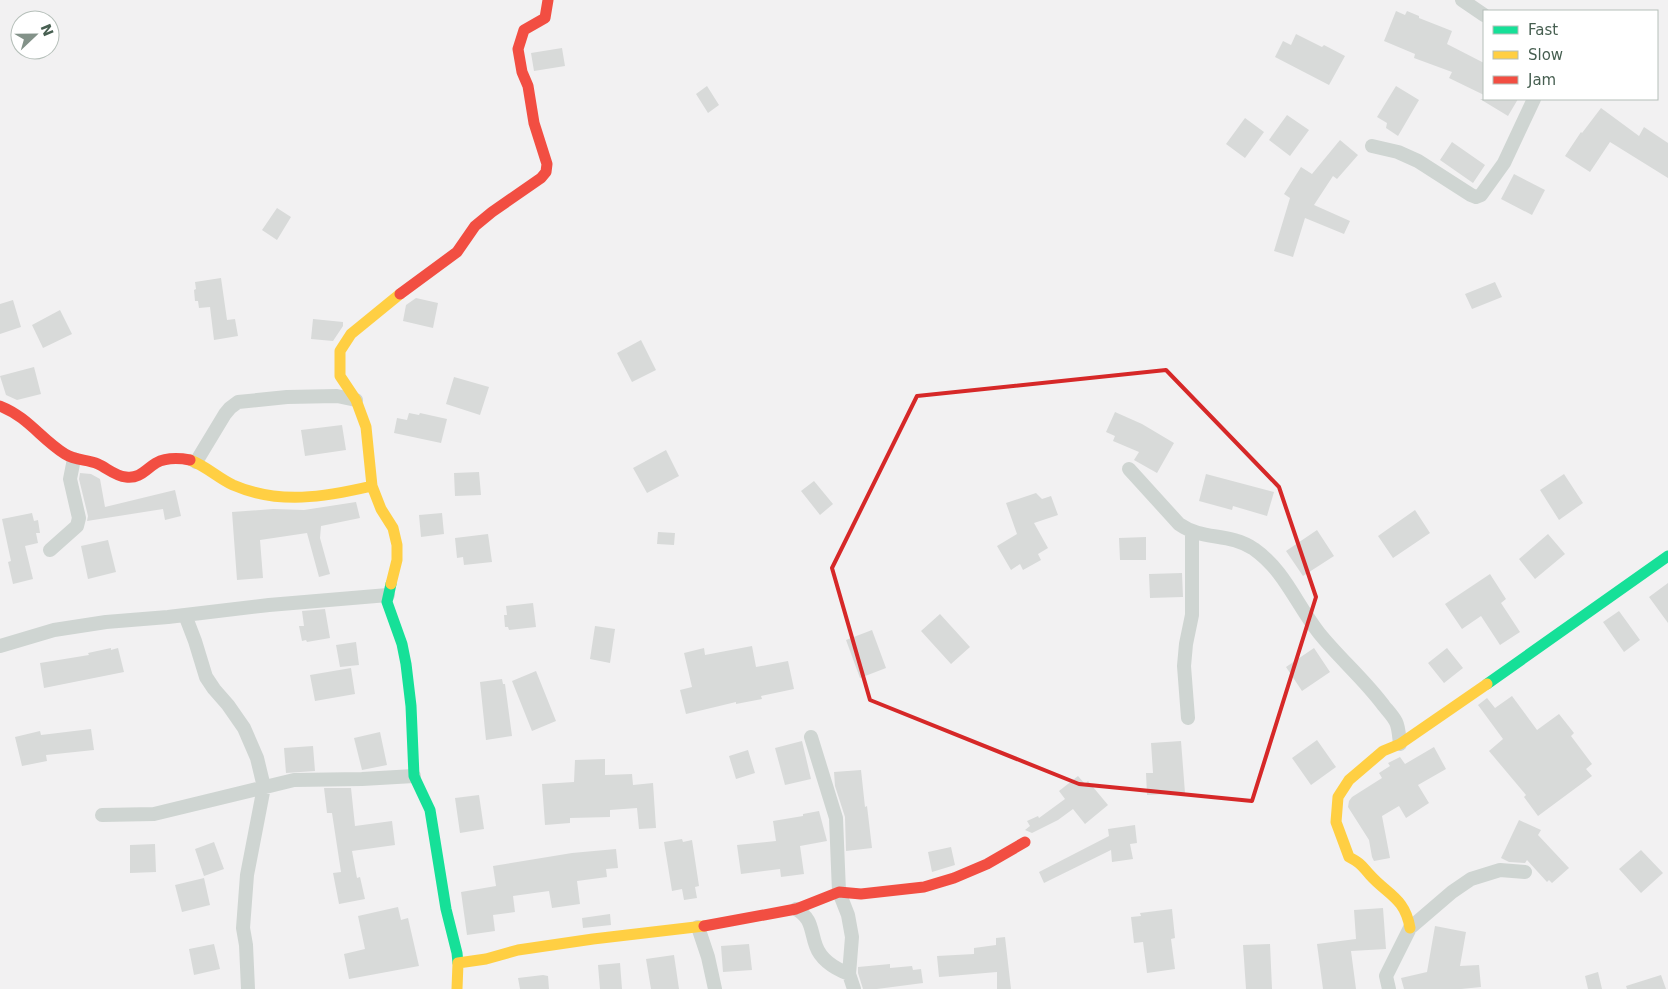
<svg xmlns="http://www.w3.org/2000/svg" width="1668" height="989" font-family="'DejaVu Sans',sans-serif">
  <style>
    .building { fill: #d8dad9 }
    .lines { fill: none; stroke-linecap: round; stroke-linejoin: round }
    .street { stroke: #cfd5d2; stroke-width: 14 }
    .fast { stroke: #16e098; stroke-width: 11 }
    .slow { stroke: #ffcf43; stroke-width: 11 }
    .jam { stroke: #f24e42; stroke-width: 11 }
    .marked { fill: none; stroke: #d62828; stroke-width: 4; stroke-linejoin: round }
  </style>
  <rect width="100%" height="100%" fill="#f2f1f2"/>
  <path class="building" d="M1396,11L1405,15L1407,11L1419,16V18L1452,31L1447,44L1484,63V95L1449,78L1452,72L1414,58L1415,54L1384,41Z
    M1296,34L1322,47L1324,45L1345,56L1329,85L1275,57L1283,41L1291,45Z
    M562,48L565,66L534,71L531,53Z
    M707,86L719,105L708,113L696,94Z
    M1396,86L1419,100L1398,136L1386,128L1387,123L1377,117Z
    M1480,99H1518L1508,116Z
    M1601,108L1639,136L1644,127L1668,143V178L1610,142L1590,172L1565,156L1581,132L1582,133Z
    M1287,115L1309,130L1290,156L1269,140Z
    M1245,118L1264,132L1245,158L1226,144Z
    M1340,140L1358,155L1337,179L1333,176L1314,205L1350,221L1344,234L1305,218L1293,257L1274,251L1290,198L1284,194L1301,167L1312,174Z
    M1452,142L1485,165L1473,183L1440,160Z
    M1514,174L1545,190L1532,215L1501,199Z
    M277,208L291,217L277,240L262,230Z
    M221,278L227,320L235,319L238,336L214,340L210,307L199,308L198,301H195L194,290L196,289L195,282Z
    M1495,282L1502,297L1472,309L1465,294Z
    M416,298L438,303L433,328L403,321L406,305Z
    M13,300L21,327L0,334V304Z
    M60,310L72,334L43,348L32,325Z
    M313,319L343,322V326L333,341L311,339Z
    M641,340L656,370L632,382L617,353Z
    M34,367L41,394L17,400L6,395L0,376Z
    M454,377L489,387L480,415L446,404Z
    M1115,412L1142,424L1174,443L1157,473L1134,460L1139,452L1113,441L1115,436L1106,432Z
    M409,413L419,415L420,413L447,419L441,443L394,433L397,418L407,420Z
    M342,425L346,450L305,456L301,430Z
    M666,450L679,476L647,493L633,468Z
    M479,472L481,495L455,496L454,473Z
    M80,473L91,474L100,479L105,507L175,490L181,516L165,520L163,509L87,521L88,516L79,479Z
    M1206,474L1274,492L1267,516L1233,506L1232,510L1199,501Z
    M1564,474L1583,503L1559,520L1540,490Z
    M814,481L833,504L820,515L801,491Z
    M1036,493L1042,499L1051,496L1058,515L1034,523L1048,548L1038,554L1041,560L1023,570L1020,564L1011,570L997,546L1017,534L1006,503Z
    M356,502L360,518L321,526L320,538L330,574L319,577L307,533L260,540L263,578L237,580L232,512L273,509L304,510Z
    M1415,510L1430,533L1393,558L1378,536Z
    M32,513L34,521L38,520L40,533H36L38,543L25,546L33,579L13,584L8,562L11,561L2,519Z
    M442,513L444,534L421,537L419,515Z
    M1317,530L1334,556L1303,576L1286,551Z
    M658,532L675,533L674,545L657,544Z
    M488,534L492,562L464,565L463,557L457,558L455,538Z
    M1548,534L1565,554L1535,579L1519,559Z
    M1146,537V560H1120L1119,538Z
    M108,540L116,572L88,579L81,546Z
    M1182,573L1183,597L1150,598L1149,574Z
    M1490,574L1506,599L1501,603L1520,632L1500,645L1481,616L1462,629L1445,604Z
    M1668,583V623L1649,597Z
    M533,603L536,627L509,630L508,627H505L504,615H507L506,606Z
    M325,609L330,638L307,642L306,640L302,641L299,626H304L302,611Z
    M1619,611L1640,640L1624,652L1603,622Z
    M940,614L970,647L951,664L921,631Z
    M595,626L615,629L610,663L590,659Z
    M872,630L886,668L860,678L846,640Z
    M356,642L359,665L340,667L336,645Z
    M752,646L756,667L788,661L794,689L761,696L762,699L736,704V702L686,714L680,690L692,687L684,653L704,648L705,655Z
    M111,648V650L118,648L124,672L44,688L40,663L89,655L88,653Z
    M1314,648L1330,672L1302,691L1286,667Z
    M1447,648L1463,668L1444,683L1428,663Z
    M351,668L355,694L315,701L310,675Z
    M536,671L556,721L532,731L512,681Z
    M502,679L503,684H505L512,736L486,740L480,682Z
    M1512,696L1537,730L1559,714L1574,733L1571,736L1592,764L1586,769L1592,776L1538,816L1524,797L1526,795L1489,751L1503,739L1478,705L1487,698L1495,708Z
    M91,729L94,750L46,755L47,761L22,766L15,737L40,731L41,735Z
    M380,732L387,765L362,770L354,738Z
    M1317,740L1336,767L1311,785L1292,758Z
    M802,741L811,779L785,785L775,748Z
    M1181,741L1185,793L1147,795L1146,773H1153L1151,743Z
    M313,746L315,771L286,773L284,748Z
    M1434,747L1446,769L1418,785L1429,803L1406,818L1399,806L1382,816L1390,858L1374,861L1372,857L1369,840L1348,807L1349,801L1352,797L1382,778L1379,773L1390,766L1388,763L1400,757L1405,764Z
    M748,750L755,773L736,779L729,756Z
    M605,759V775L632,774L633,785L653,783L656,828L639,829L637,808L610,810V817L570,818V823L545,825L542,784L574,782L575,760Z
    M861,770L865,807L867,806L872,848L846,851L845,817L835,786L834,772Z
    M1078,776L1085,784L1088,781L1108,805L1085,824L1073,809L1058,820L1032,833L1025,830L1030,826L1027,821L1038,816L1039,818L1065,799L1059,791Z
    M324,788H351L355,826L392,821L395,845L352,851L357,878L360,877L365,899L339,904L333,873L341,872L332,813H327Z
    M479,795L484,829L460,833L455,798Z
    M819,811L827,841L800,846L804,874L781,877L780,869L741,874L737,845L776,841L773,821L803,816V814Z
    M1519,820L1541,830L1538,835L1569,868L1552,883L1549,880L1547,882L1527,860L1525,863L1509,862L1501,858Z
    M1135,825L1137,843L1130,844L1133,859L1112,862L1111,850L1044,883L1039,872L1109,836L1108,829Z
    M682,839L683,842L692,840L699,886L695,887L697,898L684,900L682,889L672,891L664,842Z
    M214,842L224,869L204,876L195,849Z
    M155,844L156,872L130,873V845Z
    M951,847L955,865L932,872L928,852Z
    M616,849L618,868L606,869L607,877L577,881L580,904L552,908L549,891L513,896L515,912L493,915L495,931L467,935L461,892L496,886L493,866L572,853Z
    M1641,850L1663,873L1641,893L1619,869Z
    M204,878L210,905L182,912L175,885Z
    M398,907L401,920L408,918L419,966L349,979L344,954L365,949L358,916Z
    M1383,908L1386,949L1351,951L1356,989H1323L1317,944L1356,939L1354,910Z
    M1172,909L1175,938L1171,939L1175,969L1147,973L1143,942L1134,943L1131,917L1141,916L1140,913Z
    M610,914L611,925L583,928L582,918Z
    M1435,926L1466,932L1460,966L1479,965L1481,987L1461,989H1404L1401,978L1427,972Z
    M1005,937L1011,989H997V972L939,977L937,956L974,954V948L996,945V938Z
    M214,944L220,969L194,975L189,949Z
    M749,944L752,970L723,972L721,946Z
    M1270,944L1272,989H1246L1243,945Z
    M674,955L679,989H651L646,959Z
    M620,963L622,989H600L598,965Z
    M890,964V968L912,966L913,970L921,969L923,983L877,989H863L858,973V967Z
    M1598,972L1602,989H1588L1585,976Z
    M543,975L548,976L549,989H520L518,978Z
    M1661,975L1666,989H1627L1626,986Z"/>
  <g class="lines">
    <path class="street" d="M1462,0L1484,15
      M1372,146L1398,152L1418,161L1471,195L1476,197L1481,195L1504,163L1534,99
      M196,462L225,414L230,408L238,402L287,397L337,396L356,400
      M1129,469L1179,524C1203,541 1228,532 1254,549C1285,571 1296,604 1319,633C1339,658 1365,680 1384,706C1388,711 1393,716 1396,722C1399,728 1399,737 1400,744
      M50,550L77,526L79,518L70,479L74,459
      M185,615L195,641L206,677L214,689L228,705L244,728L257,758L264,787L247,875L243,928L246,945L248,989
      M0,646L54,630L106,622L168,617L269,605L388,595
      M1188,718L1184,666L1186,644L1192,615V532
      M811,737L836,818L839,892L848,915L852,937L849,974L854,989
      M102,815L154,814L294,780L362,779L414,776
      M796,909C813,919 810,930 816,946C821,960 836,969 849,974
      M698,927L708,957L715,989
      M1389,989L1386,976L1410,928L1452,892L1471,879L1500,870L1525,872"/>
    <path class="fast" d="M391,584L387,602L402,644L406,664L411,706L414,776L430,810L446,909L457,953L458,963
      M1487,684L1668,556"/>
    <path class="slow" d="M190,460C206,466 218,478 233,485C279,505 325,497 372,486
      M391,584L397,560V545L393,528L381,509L372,486L366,427L356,400L340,376V351L351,334L400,294
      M1410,928C1405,898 1388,895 1370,875C1361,865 1362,864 1349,857L1336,822L1338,797L1349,780L1383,751L1400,744L1487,684
      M457,989L458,963L486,959L518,950L593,939L704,926"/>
    <path class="jam" d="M400,294L457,252L475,226L492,212L541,178L546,172L547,164L534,123L528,86L522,72L518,49L524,30L545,18L548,0
      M0,406C28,417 41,439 65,454C76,461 87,459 98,464C107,468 115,476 126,477C140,479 146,469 156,463C167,457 179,458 190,460
      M704,926L796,909L839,892L861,894L924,887L954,878L987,864L1025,842"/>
  </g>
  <path class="marked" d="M1166,370L1279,487L1316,597L1252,801L1079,784L870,700L832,568L917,396Z"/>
  <rect x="1483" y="10" width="175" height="90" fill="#ffffff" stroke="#b5bfb9"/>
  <rect x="1493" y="26" width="25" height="8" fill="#16e098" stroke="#b5bfb9"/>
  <text x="1528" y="35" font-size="15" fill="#475f51">Fast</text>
  <rect x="1493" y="51" width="25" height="8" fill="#ffcf43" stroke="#b5bfb9"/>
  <text x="1528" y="60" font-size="15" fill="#475f51">Slow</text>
  <rect x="1493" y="76" width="25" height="8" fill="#f24e42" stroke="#b5bfb9"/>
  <text x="1528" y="85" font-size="15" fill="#475f51">Jam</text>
  <g transform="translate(35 35) rotate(68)"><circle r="24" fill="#ffffff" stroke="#b5bfb9"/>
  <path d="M0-4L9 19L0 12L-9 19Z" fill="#839289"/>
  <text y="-8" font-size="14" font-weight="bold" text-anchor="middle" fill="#475f51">N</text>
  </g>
</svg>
